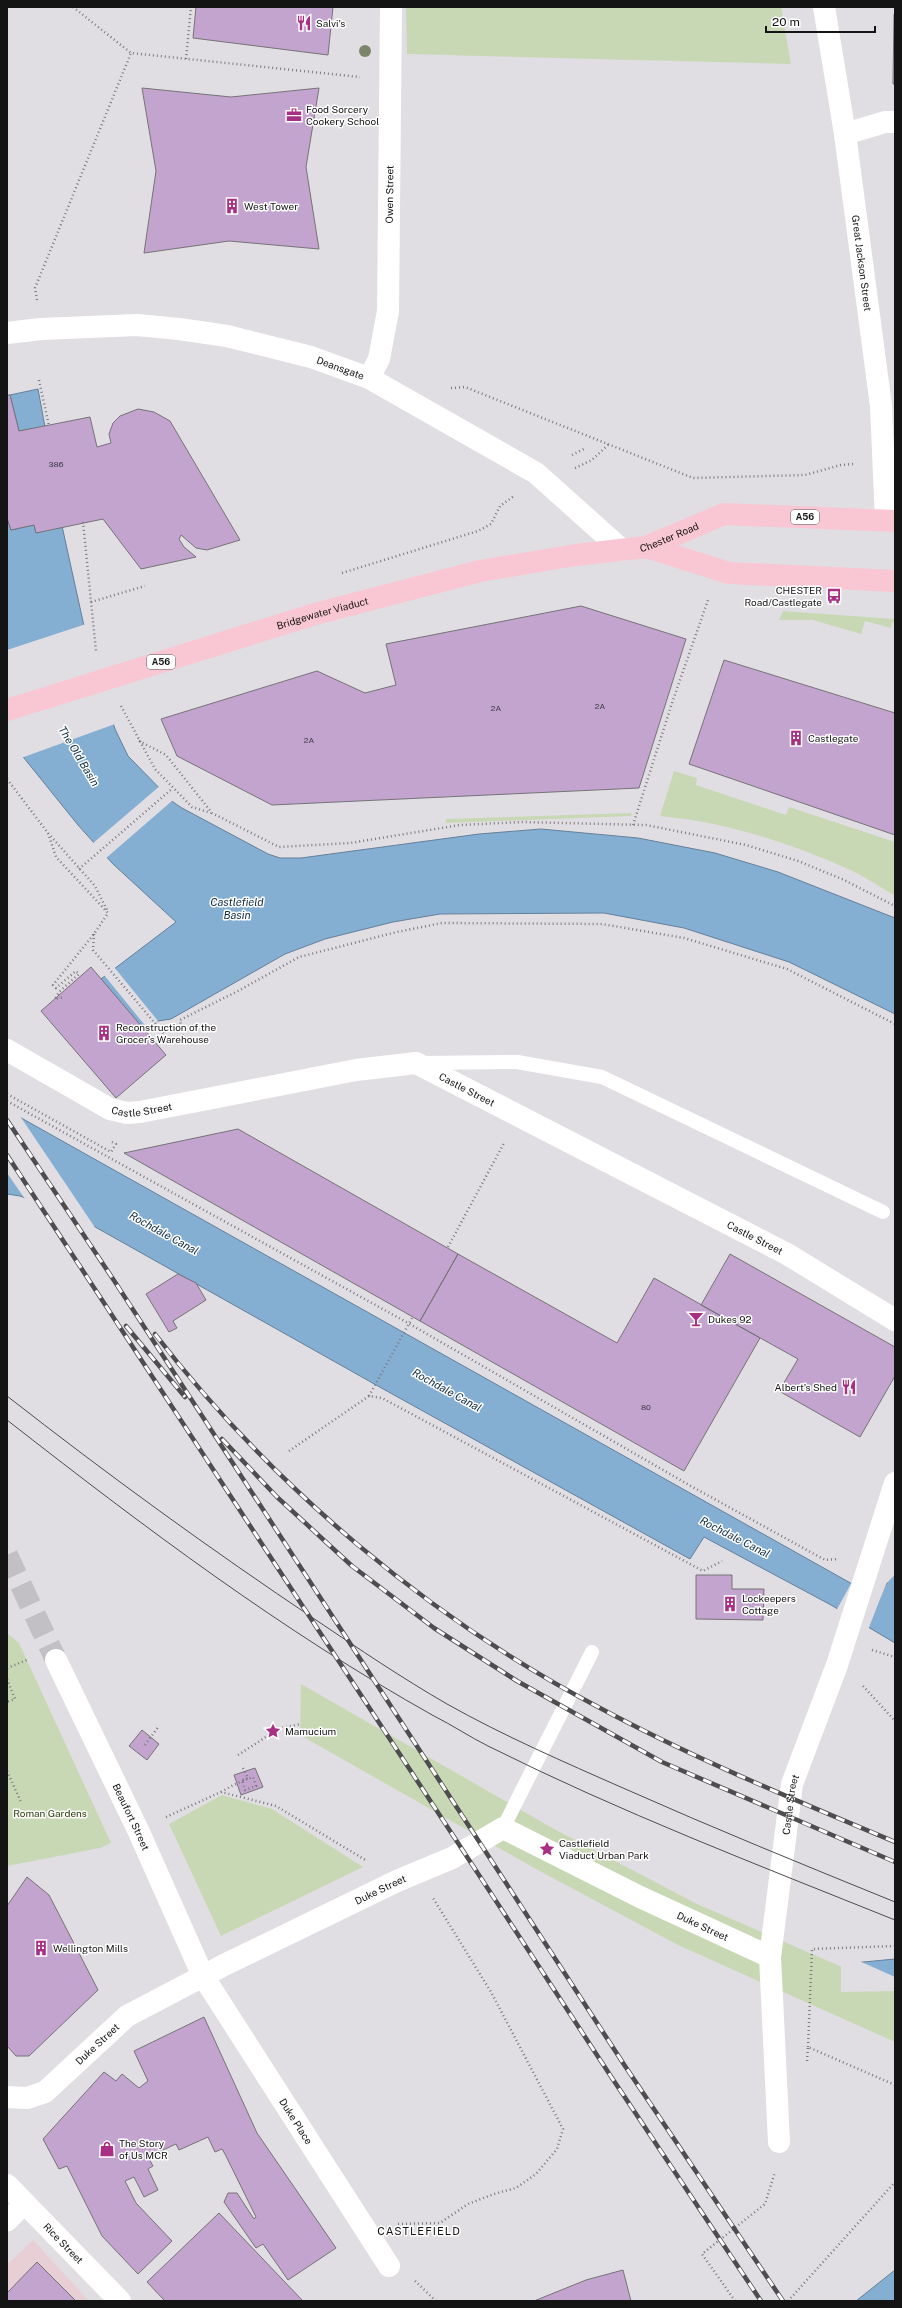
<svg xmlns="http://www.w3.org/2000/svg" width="902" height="2308" font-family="'Public Sans',sans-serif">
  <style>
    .commercial { fill: #e8ced5 }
    .green { fill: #c8d8b4 }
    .water { fill: #85aed3; stroke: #63809a }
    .pier { fill: #e1dee3 }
    .building { fill: #c2a4cf; stroke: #767377 }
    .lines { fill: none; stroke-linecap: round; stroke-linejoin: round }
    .minor-tunnel { stroke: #c2c0c4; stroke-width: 22; stroke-dasharray: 22 11; stroke-linecap: butt }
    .path { stroke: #7c7a7d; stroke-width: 2.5; stroke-dasharray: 1 3; stroke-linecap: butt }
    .service { stroke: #fff; stroke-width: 14 }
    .pedestrian { stroke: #fff; stroke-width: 21 }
    .minor { stroke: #fff; stroke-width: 22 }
    .primary { stroke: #f8c7d3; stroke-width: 22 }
    .tram { stroke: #4d4c4e; stroke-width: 1 }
    .rail-casing { stroke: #4d4c4e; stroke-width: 4.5 }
    .rail { stroke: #fff; stroke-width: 3; stroke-dasharray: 9; stroke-linecap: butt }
    .tree { fill: #7c856a }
    .labels { text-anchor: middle; stroke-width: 3; stroke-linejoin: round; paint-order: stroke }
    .number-label { font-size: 8px; fill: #403844 }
    .shield { fill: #fff; stroke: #5b5a5b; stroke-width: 1 }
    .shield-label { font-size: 9px; font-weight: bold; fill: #151415 }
    .poi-label { font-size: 10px; fill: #151415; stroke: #fff; text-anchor: start }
    .street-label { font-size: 10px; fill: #151415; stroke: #fff }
    .park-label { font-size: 10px; fill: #2a3d07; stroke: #fff }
    .water-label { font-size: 11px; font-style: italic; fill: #0b2b45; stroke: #fff }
    .neighbourhood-label { font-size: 11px; letter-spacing: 1px; fill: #151415; stroke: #fff }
  </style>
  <rect width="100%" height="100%" fill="#e1dee3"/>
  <path class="commercial" d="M33,2240L89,2301H7V2265Z"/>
  <path class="green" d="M406,7H781L791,64L407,54Z
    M783,611L895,619V623L892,622L891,628L865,621L861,634L813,620H779Z
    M674,771L697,778L696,785L786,815L789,807L895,842V896C880,887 866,877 850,870C791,843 725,822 660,816Z
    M632,813L631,816L446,823V819Z
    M7,1633L19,1643L111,1843L100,1848L7,1866Z
    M301,1684L556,1830L697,1904L895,1990V2042L678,1945L536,1869L300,1735Z
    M222,1795L272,1809L363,1867L221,1936L169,1824Z"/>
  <path class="water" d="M38,389L45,427L19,431L10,395Z
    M7,518L11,530L34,525L36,533L62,526L86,635L115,729L128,756L173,802L182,808L268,854L280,858H301L479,834L541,829L638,838L715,853L778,872L895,918V1014L789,962L684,928L604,913L440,914L393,922L325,939L285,954L171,1019L158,1021L133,1037L93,985L176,922L113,864L78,825L24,758L7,720Z
    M7,1110L879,1599L887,1583L895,1575V1643L831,1605L704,1537L690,1559L385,1390L81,1219L20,1196L7,1194Z
    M895,1959V1989L843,1964Z
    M895,2270V2301H856Z"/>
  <path class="pier" d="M86,624L115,724L21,758L7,725V650Z
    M161,785L173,800L105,859L92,844Z
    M114,967L158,1021L148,1029L104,975Z
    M7,1107L18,1113L96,1229L81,1220L25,1199L7,1173Z
    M891,1576H894L887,1583L880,1599L868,1630L836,1611L852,1582L879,1596Z
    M857,1960L895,1977V1991L841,1992V1963Z"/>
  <path class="building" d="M196,7H333L328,55L193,38Z
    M894,14H895V84H893Z
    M142,88L231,97L319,88L306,167L319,249L229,241L144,253L156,171Z
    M7,395H10L19,431L90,417L97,447L111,443L109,434L113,423L120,416L138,409L154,412L170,421L240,540L207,550L196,548L181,535L179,539L184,547L196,557L141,569L103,519L36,533L34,525L11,530L7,518Z
    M581,606L686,639L639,788L272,805L177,756L161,719L317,671L365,693L396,685L386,644Z
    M724,660L895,713V835L689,764Z
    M91,967L166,1055L116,1098L41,1011Z
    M238,1129L458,1254L420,1321L124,1153Z
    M458,1254L617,1343L654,1278L760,1338L684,1471L420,1321Z
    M730,1254L895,1347V1376L860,1437L779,1391L798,1359L701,1305Z
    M178,1274L196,1283L206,1300L173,1321L177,1328L169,1332L146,1294Z
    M696,1575H732V1589H764L763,1620L696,1619Z
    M142,1730L159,1744L147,1760L129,1746Z
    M255,1768L263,1787L241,1795L234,1775Z
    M27,1877L49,1895L98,1990L29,2056H16L7,2046V1906Z
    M204,2017L257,2133L336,2248L288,2280L263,2244L256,2248L224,2202L228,2193H237L254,2219L256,2217L225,2154L222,2149L215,2152L208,2137L179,2150L176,2144L148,2157L153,2166L148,2169L158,2190L144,2197L134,2177L125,2181L136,2203L172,2241L138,2274L102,2236L67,2166L59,2169L43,2139L104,2072L116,2081L122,2074L139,2088L148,2081L134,2051Z
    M219,2213L303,2301H165L147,2282Z
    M37,2262L76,2301H7V2293Z
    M623,2270L631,2301H534L586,2280Z"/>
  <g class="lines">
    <path class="minor-tunnel" d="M7,1555L56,1660"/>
    <path class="path" d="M73,7L131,53L360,77
      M186,59L191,7
      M37,300L35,288L131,53
      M39,380L49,426
      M451,388L465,387L693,478L805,475L841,465L853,464
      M572,455L584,449
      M575,468L592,460L609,444
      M83,522L96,651
      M342,573L478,531L491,524L500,506L514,496
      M91,602L145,586
      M121,706L155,769L192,807L211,813
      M139,741L166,755L212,813L279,847L350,843L460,825L522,822L646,825L746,845L798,861L842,879L895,906
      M7,779L48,833L95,886L107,910
      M633,825L673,700L708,600
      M48,833L56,857L108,913L94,934L53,985L56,988L76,971L79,974L59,992L55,999L64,997
      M79,869L173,788
      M94,934L93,950L170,1041L184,1042L180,1020L238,991L299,957L397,932L442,923L602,924L684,938L787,969L895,1024
      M7,1094L111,1152L116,1144L112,1142
      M7,1101L408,1323L689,1485L825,1560L839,1559
      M448,1247L504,1143
      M369,1396L412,1318
      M289,1451L369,1396L382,1398L703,1571L722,1561
      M872,1650L895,1657
      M7,1668L27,1660
      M7,1679L15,1699L7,1702
      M863,1686L895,1721
      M145,1745L159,1726
      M238,1755L280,1728L301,1724
      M243,1768L248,1778
      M7,1771L21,1802
      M221,1792C231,1786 241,1781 253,1777L256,1786L245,1790L242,1780L248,1778
      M166,1817L221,1792L276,1806L367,1861
      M808,2047L812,1949L895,1946
      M807,2061L808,2047L895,2085
      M398,2224L440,2223L468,2204L494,2194L516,2188L536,2174L557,2149L563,2129L491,1992L433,1898
      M415,2281L436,2301
      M735,2301L702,2254L765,2204L775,2172
      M788,2301L895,2182"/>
    <path class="service" d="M421,1063L517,1062L602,1077L883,1212
      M503,1828L592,1652"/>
    <path class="pedestrian" d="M7,2221L25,2203"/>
    <g class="minor">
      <path id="s1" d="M824,7L845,134L881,406L886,520"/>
      <path d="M845,134L885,122H895"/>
      <path id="s2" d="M7,333L41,329L137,325L179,329L227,336L311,357L369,378L536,473L622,550"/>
      <path id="s3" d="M369,378L379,359L388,311L391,7"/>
      <path id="s4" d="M7,1050L110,1109L127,1113L140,1112L356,1070L416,1063L787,1254L895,1320"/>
      <path id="s5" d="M56,1660L138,1830L203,1976L389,2266"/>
      <path id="s6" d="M8,2097L27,2098L45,2092L127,2016L226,1964L397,1881L452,1858L503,1828L640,1897L770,1957"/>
      <path id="s7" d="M779,2142L770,1957L792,1784L837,1665L895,1483"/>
      <path id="s8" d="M7,2185L120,2301"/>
    </g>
    <g class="primary">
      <path d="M646,547L729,573L895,581"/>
      <path id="s9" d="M7,710L315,614L480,571L576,555L646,547L724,514L895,521"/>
    </g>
    <path class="tram" d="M7,1396C108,1475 210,1549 316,1620C359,1649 402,1678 447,1704C504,1736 564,1762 623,1788C713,1828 804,1865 895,1902
      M7,1420C144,1527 282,1631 434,1716C452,1725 470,1737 488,1746C620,1812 758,1865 895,1920"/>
    <g class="rail-casing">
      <path id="rail" d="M7,1120L115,1282L625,2066L783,2301
        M7,1155L612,2078L761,2301
        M126,1326L185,1397
        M155,1334C272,1486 430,1619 600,1708C695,1759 795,1800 895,1842
        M222,1439L277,1497L352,1566L434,1628L517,1681L662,1762L895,1862"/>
    </g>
    <use href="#rail" class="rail"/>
  </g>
  <circle class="tree" cx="365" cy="51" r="6"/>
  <defs>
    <g id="restaurant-bare" transform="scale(1.2)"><path d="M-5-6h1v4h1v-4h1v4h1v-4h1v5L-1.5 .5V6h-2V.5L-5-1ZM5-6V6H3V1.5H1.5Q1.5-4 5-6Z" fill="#a82f84" stroke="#fff" stroke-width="2.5" paint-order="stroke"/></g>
    <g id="office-bare" transform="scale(1.2)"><path d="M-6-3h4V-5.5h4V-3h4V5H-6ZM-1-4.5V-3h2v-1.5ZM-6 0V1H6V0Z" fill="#a82f84" stroke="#fff" stroke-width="2.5" paint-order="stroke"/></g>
    <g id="building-bare" transform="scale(1.2)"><path d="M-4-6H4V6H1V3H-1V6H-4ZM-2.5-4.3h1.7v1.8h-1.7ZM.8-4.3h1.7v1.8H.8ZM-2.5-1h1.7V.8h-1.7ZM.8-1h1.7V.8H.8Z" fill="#a82f84" stroke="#fff" stroke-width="2.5" paint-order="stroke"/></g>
    <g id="bus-bare" transform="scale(1.2)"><path d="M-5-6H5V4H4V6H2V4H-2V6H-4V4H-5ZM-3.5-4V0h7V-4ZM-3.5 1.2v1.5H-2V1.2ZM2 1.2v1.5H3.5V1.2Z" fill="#a82f84" stroke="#fff" stroke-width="2.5" paint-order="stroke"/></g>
    <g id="bar-bare" transform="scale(1.2)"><path d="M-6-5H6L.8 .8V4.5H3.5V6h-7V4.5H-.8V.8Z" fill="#a82f84" stroke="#fff" stroke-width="2.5" paint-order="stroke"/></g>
    <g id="sight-bare" transform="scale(1.2)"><path d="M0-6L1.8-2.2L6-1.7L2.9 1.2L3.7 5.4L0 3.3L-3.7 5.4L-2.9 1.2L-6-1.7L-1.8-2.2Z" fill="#a82f84" stroke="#fff" stroke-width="2.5" paint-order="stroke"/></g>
    <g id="shop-bare" transform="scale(1.2)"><path d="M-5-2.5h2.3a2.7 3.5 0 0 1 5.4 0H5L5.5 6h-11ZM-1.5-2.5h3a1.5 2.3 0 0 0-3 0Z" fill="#a82f84" stroke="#fff" stroke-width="2.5" paint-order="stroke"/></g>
  </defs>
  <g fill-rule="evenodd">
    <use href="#restaurant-bare" x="304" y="23"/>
    <use href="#office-bare" x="294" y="115"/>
    <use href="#building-bare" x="232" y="206"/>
    <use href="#bus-bare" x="834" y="596"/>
    <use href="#building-bare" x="796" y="738"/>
    <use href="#building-bare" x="104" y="1033"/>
    <use href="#bar-bare" x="696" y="1319"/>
    <use href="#restaurant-bare" x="849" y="1387"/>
    <use href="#building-bare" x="730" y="1604"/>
    <use href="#sight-bare" x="273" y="1731"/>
    <use href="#sight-bare" x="547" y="1849"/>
    <use href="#building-bare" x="41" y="1948"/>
    <use href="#shop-bare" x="107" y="2149"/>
  </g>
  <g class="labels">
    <g class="number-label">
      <text x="56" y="467">386</text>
      <text x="600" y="709">2A</text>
      <text x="496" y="711">2A</text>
      <text x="309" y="743">2A</text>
      <text x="646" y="1410">80</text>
    </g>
    <g class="shield">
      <rect x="791" y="510" width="28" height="14" rx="3"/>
      <rect x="147" y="655" width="28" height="14" rx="3"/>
    </g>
    <g class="shield-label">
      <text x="805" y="520">A56</text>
      <text x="161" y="665">A56</text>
    </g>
    <g class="poi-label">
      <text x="316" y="27">Salvi's</text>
      <text x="306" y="113">Food Sorcery<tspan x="306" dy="12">Cookery School</tspan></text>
      <text x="244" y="210">West Tower</text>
      <text x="822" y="594" text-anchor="end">CHESTER<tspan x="822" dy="12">Road/Castlegate</tspan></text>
      <text x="808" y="742">Castlegate</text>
      <text x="116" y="1031">Reconstruction of the<tspan x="116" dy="12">Grocer’s Warehouse</tspan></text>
      <text x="708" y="1323">Dukes 92</text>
      <text x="837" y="1391" text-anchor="end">Albert's Shed</text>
      <text x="742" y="1602">Lockeepers<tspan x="742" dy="12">Cottage</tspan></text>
      <text x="285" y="1735">Mamucium</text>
      <text x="559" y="1847">Castlefield<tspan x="559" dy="12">Viaduct Urban Park</tspan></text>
      <text x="53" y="1952">Wellington Mills</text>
      <text x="119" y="2147">The Story<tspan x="119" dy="12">of Us MCR</tspan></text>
    </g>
    <g class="street-label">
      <text dy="4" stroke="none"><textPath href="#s3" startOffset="187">Owen Street</textPath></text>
      <text dy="4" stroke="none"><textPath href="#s1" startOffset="259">Great Jackson Street</textPath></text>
      <text dy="4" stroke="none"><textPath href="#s2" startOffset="339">Deansgate</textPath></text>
      <text dy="4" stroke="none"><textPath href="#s9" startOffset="686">Chester Road</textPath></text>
      <text dy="4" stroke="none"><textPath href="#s9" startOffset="330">Bridgewater Viaduct</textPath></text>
      <text dy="4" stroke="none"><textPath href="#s4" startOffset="487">Castle Street</textPath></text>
      <text dy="4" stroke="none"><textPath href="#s4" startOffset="151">Castle Street</textPath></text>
      <text dy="4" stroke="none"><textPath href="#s4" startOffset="811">Castle Street</textPath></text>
      <text dy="4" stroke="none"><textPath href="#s7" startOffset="339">Castle Street</textPath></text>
      <text dy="4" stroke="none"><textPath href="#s5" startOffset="174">Beaufort Street</textPath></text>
      <text dy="4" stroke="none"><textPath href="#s6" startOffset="433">Duke Street</textPath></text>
      <text dy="4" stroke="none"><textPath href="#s6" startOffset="793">Duke Street</textPath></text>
      <text dy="4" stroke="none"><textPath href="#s6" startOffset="109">Duke Street</textPath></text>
      <text dy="4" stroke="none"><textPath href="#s5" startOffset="521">Duke Place</textPath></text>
      <text dy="4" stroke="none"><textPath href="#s8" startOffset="81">Rice Street</textPath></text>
    </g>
    <g class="park-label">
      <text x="50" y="1817">Roman Gardens</text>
    </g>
    <g class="water-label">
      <text transform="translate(79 756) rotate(59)" y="4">The Old Basin</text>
      <text x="237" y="906">Castlefield<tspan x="237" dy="13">Basin</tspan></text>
      <text transform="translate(164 1233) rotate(29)" y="4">Rochdale Canal</text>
      <text transform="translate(447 1390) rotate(29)" y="4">Rochdale Canal</text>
      <text transform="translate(735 1537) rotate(27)" y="4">Rochdale Canal</text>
    </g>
    <g class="neighbourhood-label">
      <text x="419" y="2235">CASTLEFIELD</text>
    </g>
  </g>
  <rect width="902" height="2308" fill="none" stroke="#151415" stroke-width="16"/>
  <path d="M766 26v6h109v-6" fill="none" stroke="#151415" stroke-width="2"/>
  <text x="772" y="26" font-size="12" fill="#151415" stroke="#ffffff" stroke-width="3" paint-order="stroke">20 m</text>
</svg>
